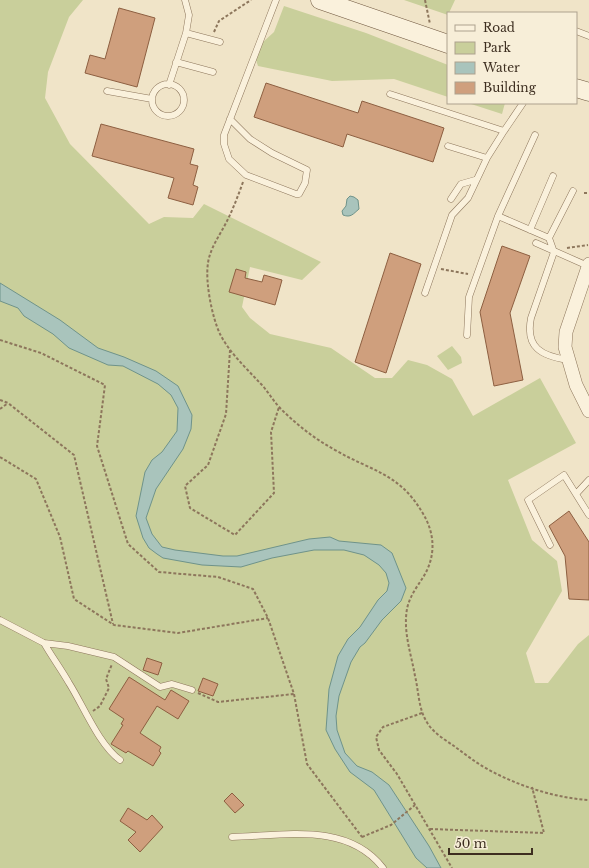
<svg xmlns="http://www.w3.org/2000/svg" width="589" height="868" font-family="'Libre Baskerville',serif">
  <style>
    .green { fill: #c9cf9b }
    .water { fill: #a9c4bc; stroke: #6f938a }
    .building { fill: #cf9f7d; stroke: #8d5f41 }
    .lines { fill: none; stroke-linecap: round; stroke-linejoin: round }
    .service-casing { stroke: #8d765c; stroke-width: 7 }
    .minor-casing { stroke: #8d765c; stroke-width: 14 }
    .secondary-casing { stroke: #6f573f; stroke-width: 19 }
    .path { stroke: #8d765c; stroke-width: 2; stroke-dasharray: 3 2; stroke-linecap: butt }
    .service { stroke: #faf1dc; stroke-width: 6 }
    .minor { stroke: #faf1dc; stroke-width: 13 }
    .secondary { stroke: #faf1dc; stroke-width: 18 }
  </style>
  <rect width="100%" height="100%" fill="#f0e4c8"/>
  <path class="green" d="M0,0H83L69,17L48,72L45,98L70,144L149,224L164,217L193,218L204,204L321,262L302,280L250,267L242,307L250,318L270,334L331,348L375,378H392L408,360L427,365L452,379L473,416L540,378L576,443L508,480L532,540L557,561L562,591L526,653L535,683H548L578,644L589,635V868H0Z
    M404,0H455L448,15Z
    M284,6L366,33L448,65V97L394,79L332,81L258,66L255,57L262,43L274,32Z
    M468,103H505L502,114Z
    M452,346L461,357L462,363L448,370L437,356Z"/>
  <path class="water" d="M350,196L354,197L358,200L359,209C353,214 351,218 343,215L342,211L346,206L347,199Z
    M0,283L60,320L98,348L124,357L156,371L178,386L192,415L191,429L183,449L156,489L146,518L152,534L162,547L175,550L223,556H237L309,539L330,537L339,541L381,545L392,553L406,588L401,601L382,620L365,643L360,647L351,662L339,696L336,716L337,730L345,753L357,766L372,772L389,785L429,846L441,868H427L416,858L374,790L350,772L335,749L326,730L329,689L338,656L348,639L360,627L378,600L387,591L389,583L386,573L379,565L364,555L344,550H314L272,558L241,567L202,565L163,558L157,554L149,548L143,538L136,516L145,472L152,460L162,452L177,431L178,408L171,395L158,384L123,366L108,365L69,348L53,334L24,316L18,308L0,301Z"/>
  <path class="building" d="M119,8L155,18L137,87L85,73L90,55L105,59Z
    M266,83L358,113L362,101L444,128L433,162L347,134L343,147L254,117Z
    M101,124L194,149L190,164L198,166L193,185L198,187L193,205L168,198L174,178L92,156Z
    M502,246L530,256L510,313L523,380L494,386L480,312Z
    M390,253L421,264L386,373L355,362Z
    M236,269L246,272L245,278L262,282L264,275L282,280L275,305L229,292Z
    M569,511L589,542V600L569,599L565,556L549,526Z
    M147,658L162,663L158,675L143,670Z
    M129,677L165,700L171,690L189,701L178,719L157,706L140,733L161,747L159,751L161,753L153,766L128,751L126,753L111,744L123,725L121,724L124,719L109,709Z
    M203,678L218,684L213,696L198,691Z
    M232,793L244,805L235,813L224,801Z
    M128,808L147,820L152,815L163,827L140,852L128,840L136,832L120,821Z"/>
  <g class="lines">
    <g class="service-casing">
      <path id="service" d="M576,31L589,36
        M186,33L220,42
        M176,62L213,72
        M152 100a16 16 0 1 1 32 0a16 16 0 1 1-32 0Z
        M169,85L186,33L189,15L185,0
        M107,91L152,99
        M390,94L504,131L523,103
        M230,119L250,139L272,153L307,170L305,183L299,194H296L246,175L229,159L224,144V135L276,0
        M535,135L498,216L549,238
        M448,146L487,158L504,131
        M451,199L461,184L475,180
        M530,230L553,176
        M536,243L588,266
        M425,293L452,215L468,198L487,158
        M467,335L469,297L498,216
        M568,360C542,356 525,348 531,318L554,252L549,238L573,191
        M576,494L589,480
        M550,545L528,500L564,475L589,515
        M0,620L44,643L68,646L114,657L160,687L172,684L192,690
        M44,643C52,657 61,669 69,683C83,705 99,745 120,760
        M232,837C282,836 347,821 383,868"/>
    </g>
    <g class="minor-casing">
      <path id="minor" d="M589,264L566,332L565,347L576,385L589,411"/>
    </g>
    <g class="secondary-casing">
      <path id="secondary" d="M320,0L448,44
        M576,88L589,92"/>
    </g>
    <path class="path" d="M425,0L430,24
      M214,32L219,21L251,0
      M243,182C238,196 233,209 227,221C220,235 210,248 208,263C205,282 212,317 220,334C229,352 246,368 260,383C268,391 273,401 281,409C297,425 315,439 335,450C371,471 399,473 422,512C436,534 436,558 422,579C416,588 409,598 407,609C403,632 411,653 415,676C419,692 418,709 428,724C434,733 445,740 454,746C465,754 476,763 489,770C519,786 555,798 589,800
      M584,193H589
      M567,248L588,245
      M441,269L468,274
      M0,340L41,353L105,385L97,446L128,544L159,572L218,577L253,589L268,618L294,694L307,764L362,837
      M230,350L226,414L208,465L185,486L190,508L235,535L274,493L271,432L279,407
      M0,400L8,403L74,455L113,624
      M0,409L8,403
      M0,457L36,479L60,537L74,599L114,625L178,633L268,618
      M198,693L218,702L294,694
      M93,711L100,706L109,688L106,679L112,664
      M422,713L383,727L376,737L379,750L397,774L452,868
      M430,829L544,833L532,787
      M362,837L391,825L415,805"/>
    <use href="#service" class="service"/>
    <use href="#minor" class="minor"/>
    <use href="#secondary" class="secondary"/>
  </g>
  <rect x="447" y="12" width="130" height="92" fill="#f7eed8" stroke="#ada18e"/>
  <rect x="455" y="25" width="20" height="6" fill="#faf1dc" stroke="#ada18e"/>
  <text x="483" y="32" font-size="12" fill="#3d2e20">Road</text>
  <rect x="455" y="42" width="20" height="12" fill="#c9cf9b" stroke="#ada18e"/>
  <text x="483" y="52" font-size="12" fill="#3d2e20">Park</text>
  <rect x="455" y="62" width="20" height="12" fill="#a9c4bc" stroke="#ada18e"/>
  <text x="483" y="72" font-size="12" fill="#3d2e20">Water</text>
  <rect x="455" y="82" width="20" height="12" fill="#cf9f7d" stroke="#ada18e"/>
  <text x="483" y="92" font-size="12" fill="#3d2e20">Building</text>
  <path d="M449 848v6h83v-6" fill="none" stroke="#3d2e20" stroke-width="2"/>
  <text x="455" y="848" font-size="12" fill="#3d2e20" stroke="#f7eed8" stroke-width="3" paint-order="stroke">50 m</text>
</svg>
